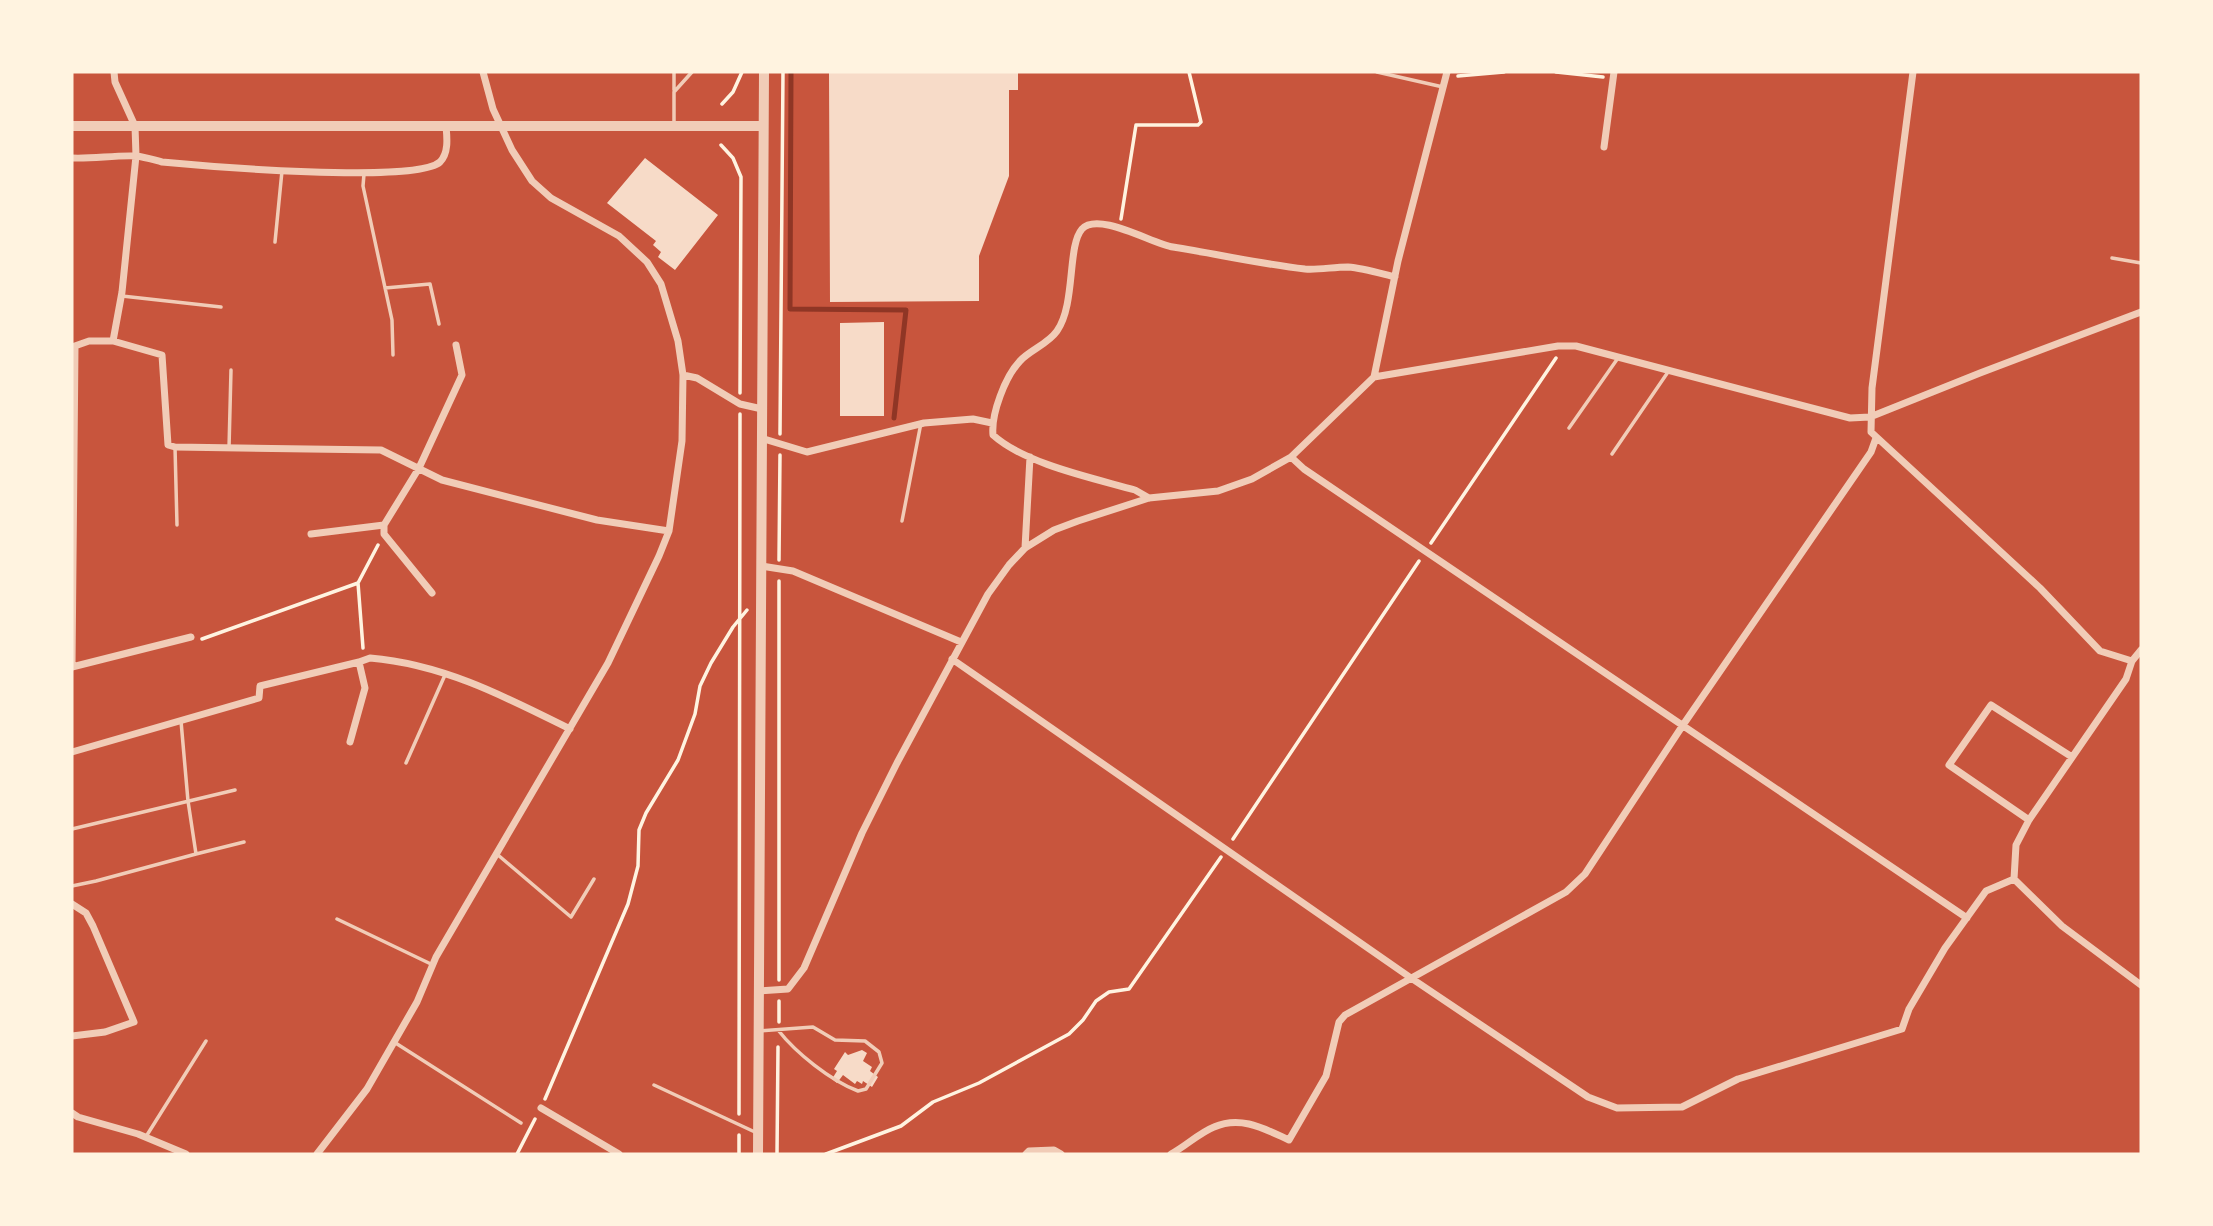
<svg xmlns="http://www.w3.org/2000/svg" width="2213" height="1226" font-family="Poppins,sans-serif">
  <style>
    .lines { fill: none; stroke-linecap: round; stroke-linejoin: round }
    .stream { stroke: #8f3625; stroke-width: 5 }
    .building { fill: #f7dbc8 }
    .path { stroke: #fff3e0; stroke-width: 3.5 }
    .service { stroke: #f1ccb7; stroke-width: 3.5 }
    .minor { stroke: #f1ccb7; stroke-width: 7 }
    .tertiary { stroke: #f1ccb7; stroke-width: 10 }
  </style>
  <rect width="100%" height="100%" fill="#c8553d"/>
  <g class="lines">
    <path class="stream" d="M791,72L790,309L906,310L894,418"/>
  </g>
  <path class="building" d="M829,72H1018V90H1009V176L979,256V301L830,302Z
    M645,158L718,215L675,270L658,257L661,252L653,245L656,241L607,203Z
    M884,322V416H840V323Z
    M862,1050L867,1053L863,1061L872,1067L870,1071L878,1077L872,1087L863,1081L862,1084L857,1081L855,1084L843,1075L837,1083L832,1079L837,1071L834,1069L845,1052L848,1055Z"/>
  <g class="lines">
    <path class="path" d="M1556,72L1603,77
      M1458,76L1504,72
      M722,104L733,92L742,72
      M721,145L733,158L741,177L740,393
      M1121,219L1136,125H1198L1201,122L1189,72
      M780,434L783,72
      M1431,543L1556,358
      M779,560L780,455
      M779,581V980
      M202,639L358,583
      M363,648L358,583L378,545
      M1233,839L1419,561
      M779,1022V1001
      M545,1099L628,904L638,866L639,830L646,813L678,760L695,714L700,686L711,663L733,627L747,610
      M739,1114L740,414
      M739,1135V1154
      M517,1154L535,1119
      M777,1154L778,1047
      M826,1154L901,1126L933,1102L979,1083L1069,1034L1083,1020L1096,1001L1109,992L1129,989L1221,857"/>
    <path class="service" d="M674,72V90
      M1377,72L1443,87
      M674,124V92L692,72
      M364,174L363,186L392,320L393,355
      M275,242L282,171
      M2112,258L2141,263
      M385,288L430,284L439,324
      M122,296L221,307
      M1569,428L1618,358
      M175,447L177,525
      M229,448L231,370
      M1612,454L1668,372
      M902,521L921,423
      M181,721L188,801L196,854L244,842
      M406,763L445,675
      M72,829L235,790
      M498,855L571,917L594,879
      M72,886L96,881L196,854
      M337,919L433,965
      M760,1031L813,1027L835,1040L865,1041L879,1052L882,1063L866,1089L858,1091C831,1081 796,1053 778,1030
      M394,1042L521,1123
      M654,1085L757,1133
      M147,1135L206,1041"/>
    <path class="minor" d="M1913,72L1872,388L1871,432L2040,588L2100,651L2132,661
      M1604,147L1614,72
      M72,158C93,159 115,155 136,156C145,157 154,160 162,162C204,166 415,184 440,162C449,153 447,137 446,126
      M113,341L162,355L168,445L175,447L381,450L442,480L597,520L669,531
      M72,347L89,341H113L122,292L136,156L135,126L115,82L114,72
      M683,375L697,378L740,404L762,409
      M1374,377L1558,346H1576L1850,418L1870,417L1980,373L2141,312
      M761,438L807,452L924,423L973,419L992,423
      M1291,457L1304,469L1967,918
      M1149,498L1135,490C1093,478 1025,464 993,435C991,414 1005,377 1020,361C1030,350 1048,344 1057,331C1076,304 1067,246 1082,229C1098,211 1153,244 1173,247C1217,254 1261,264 1305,269C1319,270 1333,267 1348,267C1363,268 1379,273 1395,277
      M384,525L419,468L462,375L456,345
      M311,534L384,525V534L432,593
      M1025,548L1030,457
      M761,566L793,571L961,642
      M2141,650L2132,661L2126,679L2029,820L2016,845L2014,879L2062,926L2141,985
      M952,659L1411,978L1588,1097L1617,1108L1682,1107L1738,1079L1902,1029L1909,1009L1945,948L1986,891L2014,879
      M72,667L75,346
      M72,667L191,637
      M350,742L365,688L359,662L370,658C443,664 506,697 570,729
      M72,752L259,698L260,686L359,662
      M2029,820L1949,765L1991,705L2072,757
      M72,904L86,913L93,926L134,1022L105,1032L72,1036
      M759,991L788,989L804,968L862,833L897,763L988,594L1009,565L1025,548L1054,530L1078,521L1149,498L1218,491L1252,479L1291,457L1374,377L1398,261L1447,72
      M541,1108L619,1154
      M72,1113L78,1117L138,1134L186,1154
      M317,1154L367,1089L417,1002L436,957L608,663L659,556L669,531L682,441L683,375L678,341L661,284L647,262L619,236L551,198L532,181L512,150L493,109L483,72
      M1026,1154L1029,1151L1054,1150L1061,1154
      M1171,1154C1186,1146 1199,1133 1214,1127C1241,1115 1265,1129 1289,1140L1326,1076L1339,1022L1345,1015L1566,892L1585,874L1683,725L1871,452L1876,438"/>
    <path class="tertiary" d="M72,126H763
      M758,1154L764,72"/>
  </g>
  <rect width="2213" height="1226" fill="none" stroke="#fff3e0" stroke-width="147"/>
</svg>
